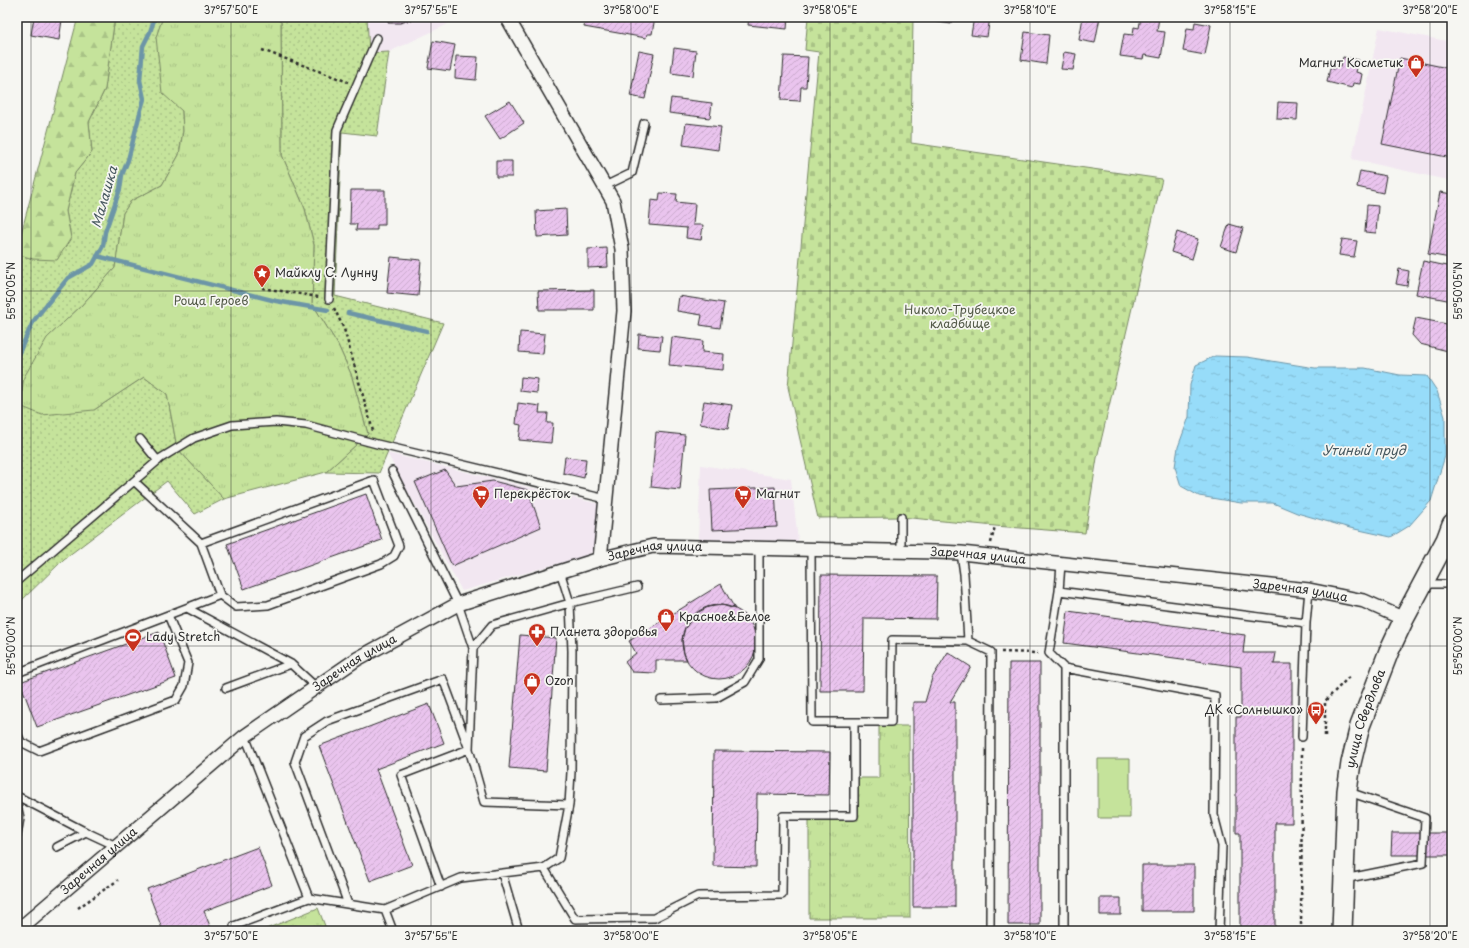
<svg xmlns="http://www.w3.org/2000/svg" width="1469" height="948" font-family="'Playpen Sans',sans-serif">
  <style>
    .built { fill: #f2e7f1 }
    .grass { fill: url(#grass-dots); stroke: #788763 }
    .forest { fill: url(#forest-firs); stroke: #788763 }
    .cemetery { fill: url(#cemetery-stones); stroke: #788763 }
    .park { fill: url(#park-tufts); stroke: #788763 }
    .garden { fill: #c5e39b; stroke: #788763 }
    .water { fill: url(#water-ripples); stroke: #6c95a7 }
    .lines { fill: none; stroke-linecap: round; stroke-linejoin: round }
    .stream { stroke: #6c95a7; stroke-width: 4.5 }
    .building { fill: url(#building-hatch); stroke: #2b2b2b }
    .service-casing { stroke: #2b2b2b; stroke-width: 10 }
    .minor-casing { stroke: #2b2b2b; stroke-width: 16 }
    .secondary-casing { stroke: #2b2b2b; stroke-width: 22 }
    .path { stroke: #2b2b2b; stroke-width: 2.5; stroke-dasharray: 3 3; stroke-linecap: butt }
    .service { stroke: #f6f6f2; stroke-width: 7 }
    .minor { stroke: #f6f6f2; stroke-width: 13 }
    .secondary { stroke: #f6f6f2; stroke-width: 19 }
    .ticks { fill: none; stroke: #2b2b2b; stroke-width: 1; stroke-opacity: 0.45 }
    .labels { text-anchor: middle; stroke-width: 3.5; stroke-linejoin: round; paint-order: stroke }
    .poi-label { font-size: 12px; fill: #2b2b2b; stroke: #f6f6f2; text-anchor: start }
    .park-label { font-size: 12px; fill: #525947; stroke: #f6f6f2 }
    .street-label { font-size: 12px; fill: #2b2b2b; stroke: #f6f6f2 }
    .water-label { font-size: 13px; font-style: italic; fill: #46575e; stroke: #f6f6f2 }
    .neatline { fill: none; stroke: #2b2b2b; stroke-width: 1.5 }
    .ticks-label { font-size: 10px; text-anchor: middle; fill: #2b2b2b }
  </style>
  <defs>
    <pattern id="grass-dots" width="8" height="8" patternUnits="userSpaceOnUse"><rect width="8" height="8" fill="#c5e39b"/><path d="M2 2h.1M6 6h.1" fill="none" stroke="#a9c386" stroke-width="1.8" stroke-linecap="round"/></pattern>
    <pattern id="forest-firs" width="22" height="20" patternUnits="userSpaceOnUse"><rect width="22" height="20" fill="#c5e39b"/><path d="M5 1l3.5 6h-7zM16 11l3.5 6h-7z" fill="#a9c386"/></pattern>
    <pattern id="cemetery-stones" width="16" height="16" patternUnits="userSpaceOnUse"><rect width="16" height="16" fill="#c5e39b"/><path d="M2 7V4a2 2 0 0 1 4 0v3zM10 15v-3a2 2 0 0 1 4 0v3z" fill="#a9c386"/></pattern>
    <pattern id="park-tufts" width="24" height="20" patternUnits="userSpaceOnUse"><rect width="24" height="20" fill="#c5e39b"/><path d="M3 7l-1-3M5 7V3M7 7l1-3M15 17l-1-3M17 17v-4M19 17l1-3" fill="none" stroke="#a9c386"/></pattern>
    <pattern id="water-ripples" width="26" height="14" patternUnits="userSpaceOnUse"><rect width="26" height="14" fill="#97dcf9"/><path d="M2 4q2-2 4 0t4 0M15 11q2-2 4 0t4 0" fill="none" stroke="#82bdd6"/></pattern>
    <pattern id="building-hatch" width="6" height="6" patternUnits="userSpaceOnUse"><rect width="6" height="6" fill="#eac4ee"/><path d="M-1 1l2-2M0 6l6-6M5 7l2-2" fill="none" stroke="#c9a9cc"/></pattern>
  </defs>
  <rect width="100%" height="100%" fill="#f6f6f2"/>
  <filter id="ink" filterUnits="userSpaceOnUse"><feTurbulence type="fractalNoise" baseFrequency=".025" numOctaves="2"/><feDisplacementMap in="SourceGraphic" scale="8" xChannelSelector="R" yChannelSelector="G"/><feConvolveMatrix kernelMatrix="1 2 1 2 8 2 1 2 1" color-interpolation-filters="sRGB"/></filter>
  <g filter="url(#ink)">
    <path class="built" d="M367,17H455L446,25L389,52L369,54Z
      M1379,28L1452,42V181L1352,159Z
      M387,453L599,504L594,551L588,555L462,591Z
      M701,465L791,479L798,541L698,539Z"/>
    <path class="grass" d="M115,17H163L156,38L182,111L183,131L179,155L162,185L131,201L123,213L115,268L81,306L47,338L94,410L144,377L167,394L177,448L224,499L195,514L167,481L64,559L17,605V254L33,259L71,238L66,211L75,173L92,152L89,122L105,89Z
      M274,17H367L369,53L389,52L377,136L342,132L335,296L443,323L379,473L326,472L368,434L351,374L338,345L312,303L314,245L305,209L282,155L281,22Z"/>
    <path class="forest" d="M78,17H115L105,89L89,122L92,152L75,173L66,211L71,238L57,260L33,259L17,254V249Z"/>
    <path class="cemetery" d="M808,17H913L911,143L1162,179L1097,458L1085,533L995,526L901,517L818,518L788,387L819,52L805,50Z"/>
    <path class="park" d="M163,17H274L281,22L282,155L305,209L314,245L312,303L338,345L351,374L368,434L326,472L224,499L177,448L167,394L144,377L94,410L42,415L20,406L24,377L47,338L81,306L115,268L123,213L131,201L162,185L179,155L183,131L182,111L162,93L156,37Z
      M879,726H909L910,918H809V820H858V778H879Z
      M318,908L327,931H261Z"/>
    <path class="garden" d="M1098,759H1130V818H1098Z"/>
    <path class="water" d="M1215,356L1247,357L1315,368H1365L1400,375L1427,376L1437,391L1445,417V456L1431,501L1409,526L1391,537L1350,528L1297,513L1273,503H1241L1199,496L1181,486L1175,467L1178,447L1189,417L1190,385L1196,365Z"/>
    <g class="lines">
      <path class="stream" d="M97,256L276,301L328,310
        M348,313L427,331
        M17,357L33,322L38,315L68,278L93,264L103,246L105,232L120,189L122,175L128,160L140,113L144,99L140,80L143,46L150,32L155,17"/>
    </g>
    <path class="building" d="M34,17H54V19L62,20L59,40L31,35Z
      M389,17H421L400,23H388Z
      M586,17H655L652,34H647L646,38L584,27Z
      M749,17H788L787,29L748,25Z
      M925,17H952L951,24L925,20Z
      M974,17H990L987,37L971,35Z
      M1083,17H1100L1095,43L1079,40Z
      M1141,17H1159L1157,31L1165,32L1161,58L1144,55L1143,59L1120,56L1124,34L1133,35L1134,27L1139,28Z
      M1195,22L1211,25L1205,55L1183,51L1187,28L1194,29Z
      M1025,32L1049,35L1046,64L1021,60Z
      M433,41L455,45L450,71L428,68Z
      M674,48L696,51L693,76L671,73Z
      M639,51L654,54L645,99L630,96Z
      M1064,52L1076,54L1073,70L1061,69Z
      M456,56L478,57L476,80L455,78Z
      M784,56L808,57L806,87H801L800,101L781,100Z
      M1343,57L1359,60L1356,72L1362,74L1360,84L1353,83L1352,88L1327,82L1330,68L1334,69L1336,64L1341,66Z
      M1400,58L1452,69V158L1382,144Z
      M671,98L712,103L710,118L669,113Z
      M510,101L524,123L500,139L485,116Z
      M1278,102L1298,103L1297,120L1277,119Z
      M686,123L721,127L718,150L683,145Z
      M496,161H512V177H496Z
      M1360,171L1386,176L1383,193L1357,187Z
      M351,190H385V225H377V230H356L357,224H350Z
      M1440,192L1452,194V249L1450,258L1428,254Z
      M660,193L677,194L676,202L695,204L693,225H703L701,240L686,238L687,228L649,225L651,200L659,201Z
      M1367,205L1378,206L1376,233L1365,232Z
      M566,209L567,235L537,237L536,211Z
      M1229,224L1243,228L1236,252L1221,247Z
      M1177,232L1198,239L1192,259L1171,252Z
      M1342,239L1357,241L1354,257L1339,255Z
      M607,248L608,267L588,268V249Z
      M391,257L421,260L418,296L387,293Z
      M1423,261L1452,267V301L1416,294Z
      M1399,269L1409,271L1407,286L1396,284Z
      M594,290V310H539L538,291Z
      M679,296L724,303L720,328L700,325L702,315L677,311Z
      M1416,318L1452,325V349L1448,351L1420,344L1412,335Z
      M520,332L545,334L543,354L519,352Z
      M639,334L662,336L660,350L638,348Z
      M672,337L703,341L702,352L724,354L723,370L669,365Z
      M521,377L538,379L537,393L520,391Z
      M704,401L732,405L728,429L700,424Z
      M518,403L540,406L539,413H548L547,423H553L551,443L519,440L521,425L516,424Z
      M656,432L685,435L680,490L651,487Z
      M565,457L586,459L584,478L563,473Z
      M445,470L456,486L493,481L528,490L541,527L452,566L415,482Z
      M775,487L777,527L712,530L710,490Z
      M366,494L382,540L244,589L227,544Z
      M821,575L937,576L936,619L864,618L863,691H820Z
      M721,584L735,609L722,605L708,607L697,613L685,628L682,640L684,653L687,660H656V673L632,672L625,662L636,653L629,641Z
      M682 642a37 37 0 1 1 74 0a37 37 0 1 1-74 0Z
      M1068,611L1245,635L1243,653H1276L1274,664H1292V823H1275V931H1240V833H1236V717H1241V667L1064,643Z
      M159,632L176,678L37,727L20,682Z
      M520,635L556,638L546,771L509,768Z
      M948,652L971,667L950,702H955V907H913V702H925L932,678Z
      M1009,663H1040V925H1008Z
      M429,704L444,743L376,769L412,865L370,881L319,746Z
      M714,751L830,752L829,795L757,794L756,867L713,866Z
      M1392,833H1452V855H1391Z
      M258,847L272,885L204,911L212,931H163L147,889Z
      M1142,865H1194V911H1142Z
      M1100,898H1121V915H1100Z"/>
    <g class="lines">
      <g class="service-casing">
        <path id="service" d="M605,186L632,173L644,123
          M329,299L337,130L377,38
          M140,439L158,461
          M392,471L458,604L473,648L469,749L484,802L569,805
          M134,481L201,543
          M901,517V551
          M811,549L812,722H891L892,640L968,641L964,574L961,553
          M1061,564L1059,591L1049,653L1064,668V931
          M17,581L161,458L194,438L232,425L276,422L306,425L377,444L606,499
          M1425,584H1452
          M1059,591L1306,623L1309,590
          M187,608L291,664L316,687
          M968,641L991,652L990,931
          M473,648L492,625L570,603L637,587
          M1064,668L1215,696L1214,815L1222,846L1219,931
          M17,673L220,595L201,543L374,480L399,546L394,556L381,564L268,605L236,607L220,595
          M226,688L291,664
          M661,700L716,698L745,682L759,659V548
          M17,733L21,742L39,751L176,700L184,686L188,663L168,615
          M1302,737L1306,623
          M17,796L86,832L116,846
          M17,805L20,818L17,835
          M57,847L86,832
          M544,868L559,858L569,805L571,772L572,651L570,603L560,571
          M502,873L519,931
          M1344,879L1423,863L1425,818L1349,792
          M309,898L385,910L461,878L544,868L575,919L654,918L698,896L782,895L783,816H854V723
          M348,904L295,762L304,736L327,721L443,679L469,749L401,775L441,887
          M385,910L393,931
          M236,931L234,926L309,898L245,736"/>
      </g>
      <g class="minor-casing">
        <g id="minor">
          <path d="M507,17L613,201L622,249L624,311L600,559"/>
          <path id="s1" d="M17,931L245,736L357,659L458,604L600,559L653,546L936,552L961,553L1309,590L1364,601L1404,619"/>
        </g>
      </g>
      <g class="secondary-casing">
        <g id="secondary">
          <path id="s2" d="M1342,931L1347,791L1351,763L1360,726L1389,651L1404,619L1446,540L1452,524"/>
        </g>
      </g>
      <path class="path" d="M262,50L348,82
        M262,288L319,297
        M334,308L344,329L373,431
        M991,543L995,526
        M1001,652L1038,653
        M1325,736V701L1350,676
        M78,908L118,880
        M1301,931L1302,748"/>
      <use href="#service" class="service"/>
      <use href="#minor" class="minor"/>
      <use href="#secondary" class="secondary"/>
    </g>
  </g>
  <path class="ticks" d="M31,17V931M231,17V931M431,17V931M631,17V931M830,17V931M1030,17V931M1230,17V931M1430,17V931M17,291H1452M17,646H1452"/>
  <defs>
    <g id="shop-pin" transform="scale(0.9)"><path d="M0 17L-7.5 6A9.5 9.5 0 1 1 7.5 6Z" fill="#c8321e" stroke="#f6f6f2"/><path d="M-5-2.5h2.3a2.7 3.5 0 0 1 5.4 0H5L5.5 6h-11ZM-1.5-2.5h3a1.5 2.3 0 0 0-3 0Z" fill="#fff"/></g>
    <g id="sight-pin" transform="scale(0.9)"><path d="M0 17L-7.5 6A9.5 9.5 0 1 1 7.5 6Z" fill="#c8321e" stroke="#f6f6f2"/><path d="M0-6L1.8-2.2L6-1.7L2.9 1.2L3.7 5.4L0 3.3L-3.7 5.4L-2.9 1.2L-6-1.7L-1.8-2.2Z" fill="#fff"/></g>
    <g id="supermarket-pin" transform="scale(0.9)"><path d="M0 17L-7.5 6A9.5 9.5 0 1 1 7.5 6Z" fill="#c8321e" stroke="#f6f6f2"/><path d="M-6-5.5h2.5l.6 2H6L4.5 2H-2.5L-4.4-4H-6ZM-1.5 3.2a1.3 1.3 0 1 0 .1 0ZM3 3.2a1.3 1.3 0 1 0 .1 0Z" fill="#fff"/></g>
    <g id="pharmacy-pin" transform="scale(0.9)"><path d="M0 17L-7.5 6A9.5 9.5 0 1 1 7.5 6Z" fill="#c8321e" stroke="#f6f6f2"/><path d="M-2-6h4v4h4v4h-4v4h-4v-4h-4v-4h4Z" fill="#fff"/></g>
    <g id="stadium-pin" transform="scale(0.9)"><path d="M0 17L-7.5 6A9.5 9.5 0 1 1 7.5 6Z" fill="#c8321e" stroke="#f6f6f2"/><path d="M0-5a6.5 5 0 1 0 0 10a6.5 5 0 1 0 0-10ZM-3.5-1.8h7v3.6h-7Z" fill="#fff"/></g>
    <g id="bus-pin" transform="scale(0.9)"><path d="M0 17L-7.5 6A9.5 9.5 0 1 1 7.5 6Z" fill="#c8321e" stroke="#f6f6f2"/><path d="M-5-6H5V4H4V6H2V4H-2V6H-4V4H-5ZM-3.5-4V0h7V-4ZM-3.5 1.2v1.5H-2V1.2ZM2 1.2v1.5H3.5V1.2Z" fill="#fff"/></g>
  </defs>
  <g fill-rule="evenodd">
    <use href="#shop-pin" x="1416" y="63"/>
    <use href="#sight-pin" x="262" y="273"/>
    <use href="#supermarket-pin" x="481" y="494"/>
    <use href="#supermarket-pin" x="743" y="494"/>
    <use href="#shop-pin" x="666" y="617"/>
    <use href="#pharmacy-pin" x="537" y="632"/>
    <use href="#stadium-pin" x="133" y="637"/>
    <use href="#shop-pin" x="532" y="681"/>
    <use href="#bus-pin" x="1316" y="710"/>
  </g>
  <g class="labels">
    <g class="poi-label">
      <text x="1403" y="67" text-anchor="end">Магнит Косметик</text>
      <text x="275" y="277">Майклу С. Лунну</text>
      <text x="494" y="498">Перекрёсток</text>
      <text x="756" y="498">Магнит</text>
      <text x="679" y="621">Красное&amp;Белое</text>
      <text x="550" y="636">Планета здоровья</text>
      <text x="146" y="641">Lady Stretch</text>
      <text x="545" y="685">Ozon</text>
      <text x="1303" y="714" text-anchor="end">ДК «Солнышко»</text>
    </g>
    <g class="park-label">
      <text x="211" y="305">Роща Героев</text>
      <text x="960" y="314">Николо-Трубецкое<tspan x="960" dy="14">кладбище</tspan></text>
    </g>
    <g class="street-label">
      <text dy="4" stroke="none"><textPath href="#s1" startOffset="756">Заречная улица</textPath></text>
      <text dy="4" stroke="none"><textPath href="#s1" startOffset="1080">Заречная улица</textPath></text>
      <text dy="4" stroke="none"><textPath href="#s1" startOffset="1404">Заречная улица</textPath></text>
      <text dy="4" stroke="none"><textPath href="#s1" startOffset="432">Заречная улица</textPath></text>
      <text dy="4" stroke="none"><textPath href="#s2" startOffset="215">улица Свердлова</textPath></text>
      <text dy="4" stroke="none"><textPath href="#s1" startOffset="108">Заречная улица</textPath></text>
    </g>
    <g class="water-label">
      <text transform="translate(104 197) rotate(-74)" y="5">Малашка</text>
      <text x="1364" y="455">Утиный пруд</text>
    </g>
  </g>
  <rect width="1469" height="948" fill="none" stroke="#f6f6f2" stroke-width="44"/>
  <rect x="22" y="22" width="1425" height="904" class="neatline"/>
  <g class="ticks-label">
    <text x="231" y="14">37°57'50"E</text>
    <text x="431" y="14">37°57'55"E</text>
    <text x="631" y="14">37°58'00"E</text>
    <text x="830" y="14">37°58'05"E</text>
    <text x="1030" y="14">37°58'10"E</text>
    <text x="1230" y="14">37°58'15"E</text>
    <text x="1430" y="14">37°58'20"E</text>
    <text transform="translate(11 291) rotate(-90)" y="4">55°50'05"N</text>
    <text transform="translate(1458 291) rotate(-90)" y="4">55°50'05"N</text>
    <text transform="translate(11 646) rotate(-90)" y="4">55°50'00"N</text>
    <text transform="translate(1458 646) rotate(-90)" y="4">55°50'00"N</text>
    <text x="231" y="940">37°57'50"E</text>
    <text x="431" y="940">37°57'55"E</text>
    <text x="631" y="940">37°58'00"E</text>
    <text x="830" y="940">37°58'05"E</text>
    <text x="1030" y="940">37°58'10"E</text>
    <text x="1230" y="940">37°58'15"E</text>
    <text x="1430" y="940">37°58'20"E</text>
  </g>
</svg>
